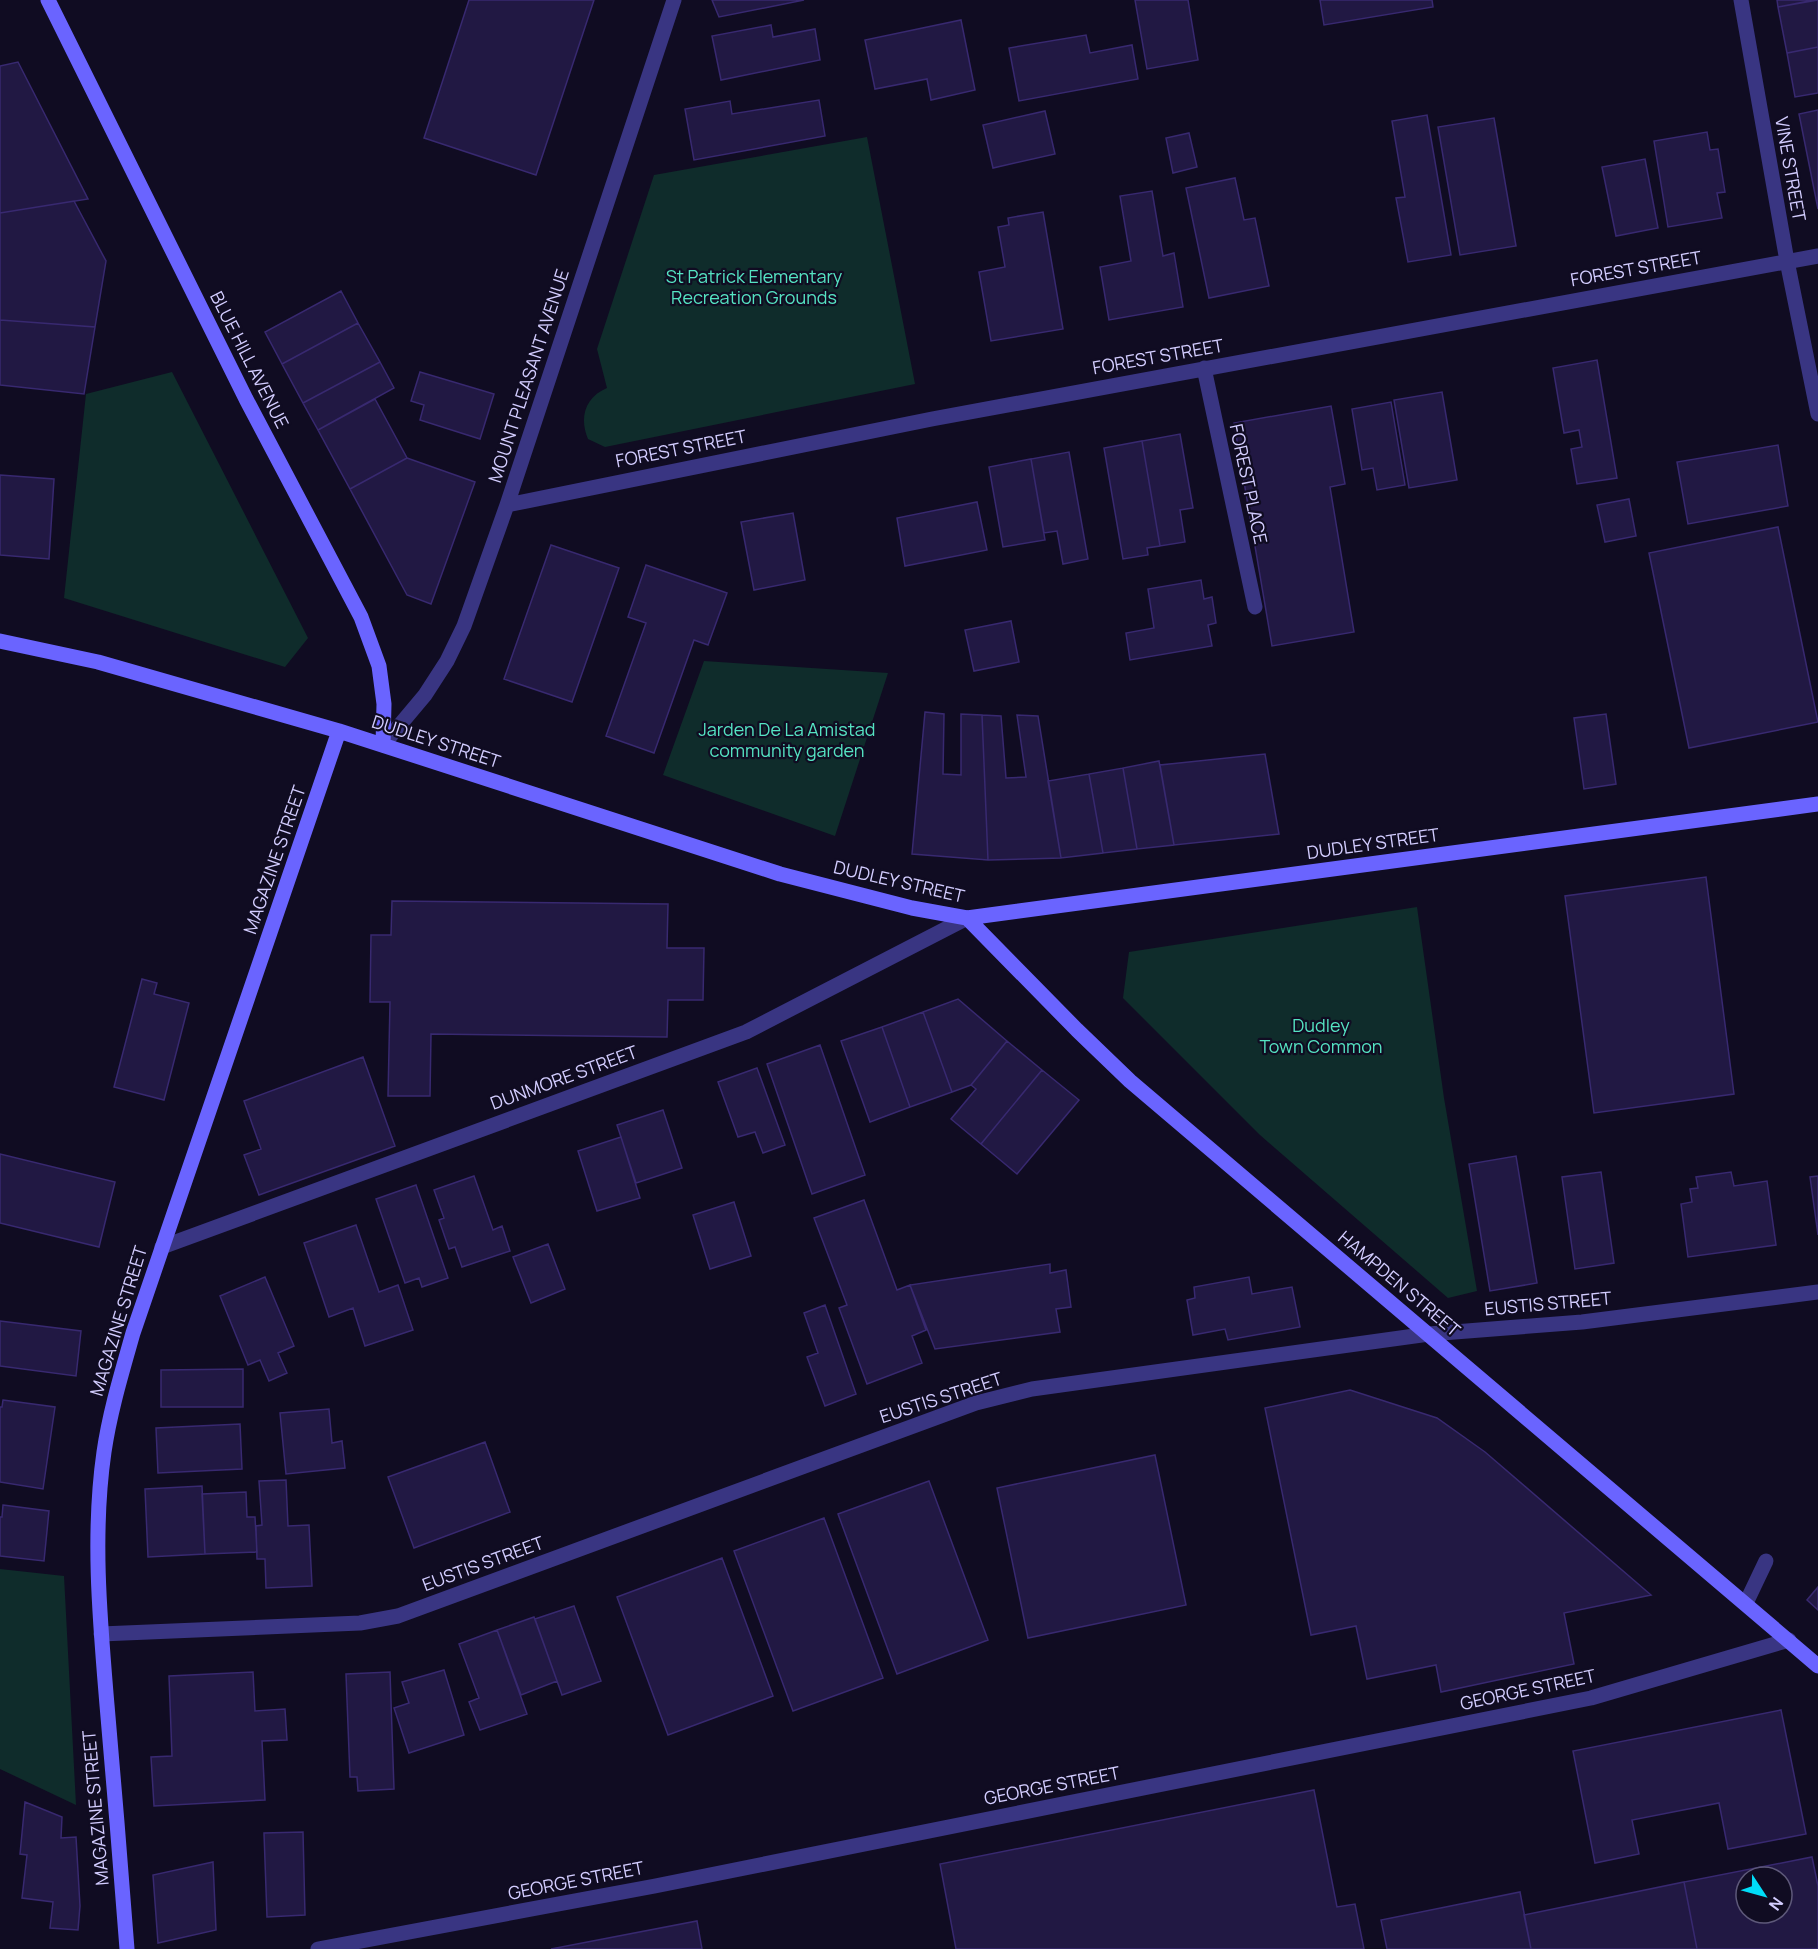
<svg xmlns="http://www.w3.org/2000/svg" width="1818" height="1949" font-family="Manrope,sans-serif">
  <style>
    .green { fill: #0f2c2b }
    .building { fill: #211843; stroke: #382970; stroke-width: 1.5; fill-rule: evenodd }
    .lines { fill: none; stroke-linecap: round; stroke-linejoin: round }
    .service { stroke: #393582; stroke-width: 15 }
    .minor { stroke: #393582; stroke-width: 15 }
    .secondary { stroke: #6a64ff; stroke-width: 15 }
    .labels { text-anchor: middle; stroke-width: 4.5; stroke-linejoin: round; paint-order: stroke }
    .street-label { font-size: 18px; fill: #d3cdff; stroke: #100c22 }
    .park-label { font-size: 18px; fill: #55e3c2; stroke: #100c22 }
  </style>
  <rect width="100%" height="100%" fill="#100c22"/>
  <path class="green" d="M867,137L915,384L605,447L588,439C579,418 585,397 607,388L597,349L654,175Z
    M172,372L308,638L285,667L64,598L86,394Z
    M704,661L888,673L835,836L663,775Z
    M1417,907L1444,1098L1477,1291L1448,1298L1260,1135L1123,998L1129,952Z
    M0,1569L64,1576L76,1805L0,1769Z"/>
  <path class="building" d="M469,0H594L536,175L424,138Z
    M712,0H804L719,17Z
    M1135,0H1188L1198,60L1147,69Z
    M1320,0H1432L1433,7L1324,25Z
    M1777,0H1814L1778,7Z
    M1818,0V47L1787,53L1778,7Z
    M961,20L975,90L931,100L927,79L875,89L865,40Z
    M771,25L773,37L815,29L820,60L721,80L712,36Z
    M1086,35L1090,53L1132,45L1138,79L1019,101L1009,48Z
    M1818,47V93L1795,97L1787,53Z
    M18,62L88,199L0,213V66Z
    M819,100L825,136L694,160L685,109L730,101L732,114Z
    M1818,110V209L1799,114Z
    M1045,111L1055,154L993,168L983,125Z
    M1427,115L1451,255L1408,262L1396,198L1405,197L1392,121Z
    M1494,118L1516,246L1460,255L1438,127Z
    M1707,132L1710,150L1718,149L1725,192L1717,193L1722,218L1668,227L1654,141Z
    M1189,133L1197,167L1173,173L1166,138Z
    M1645,159L1658,228L1616,236L1602,167Z
    M1235,178L1244,220L1255,218L1269,286L1209,298L1186,188Z
    M1152,191L1163,256L1174,253L1183,307L1109,320L1100,267L1131,261L1120,196Z
    M74,201L106,261L95,327L0,320V213Z
    M1043,212L1063,329L991,341L979,272L1005,267L998,227L1009,225L1008,218Z
    M341,291L358,323L282,364L265,332Z
    M0,320L95,327L84,394L0,385Z
    M358,323L380,362L303,403L282,364Z
    M1597,360L1617,478L1577,484L1571,449L1582,447L1579,430L1564,433L1553,368Z
    M380,362L394,388L318,430L303,403Z
    M420,372L494,394L480,439L420,420L424,405L411,401Z
    M1442,392L1457,480L1409,488L1394,400Z
    M375,399L407,458L350,489L318,430Z
    M1391,402L1405,485L1377,490L1373,468L1362,470L1352,409Z
    M1331,406L1345,484L1330,487L1354,632L1272,646L1234,423Z
    M1180,434L1193,508L1180,510L1185,542L1160,546L1142,441Z
    M1142,441L1160,546L1147,548L1148,555L1123,559L1104,448Z
    M1778,445L1788,506L1688,524L1677,462Z
    M1069,452L1088,559L1063,564L1057,531L1044,533L1031,459Z
    M407,458L475,482L431,604L407,595L350,489Z
    M1031,459L1045,540L1003,547L989,467Z
    M0,475L54,479L49,559L0,555Z
    M1629,499L1636,536L1605,542L1597,505Z
    M977,502L987,550L905,566L897,518Z
    M793,513L805,580L754,590L741,522Z
    M1778,527L1818,722L1689,748L1649,553Z
    M551,545L619,568L572,702L504,679Z
    M646,565L727,593L708,645L694,640L654,753L606,736L646,623L628,617Z
    M1201,580L1204,599L1212,597L1216,623L1208,625L1212,646L1130,660L1126,633L1154,628L1148,589Z
    M1011,621L1019,662L974,671L965,630Z
    M925,712L944,714L943,774L961,775V714L982,715L988,860L912,854Z
    M1606,714L1616,784L1584,789L1574,718Z
    M982,715L1001,716L1006,778L1026,777L1017,715L1038,716L1061,858L988,860Z
    M1265,754L1279,834L1174,845L1160,765Z
    M1159,761L1174,845L1137,849L1123,768Z
    M1123,768L1137,849L1103,853L1089,774Z
    M1089,774L1103,853L1061,858L1048,781Z
    M1706,877L1734,1094L1594,1113L1565,896Z
    M392,901L668,904L667,948H704L703,1000H668L667,1037L431,1034L430,1096H388L390,1002H370L371,935H391Z
    M142,979L157,983L154,994L189,1003L164,1100L114,1087Z
    M958,999L1007,1041L971,1085L952,1092L923,1012Z
    M923,1012L952,1092L910,1107L882,1027Z
    M882,1027L910,1107L870,1122L841,1041Z
    M1007,1041L1042,1070L981,1144L951,1119L976,1089L971,1085Z
    M820,1045L865,1175L812,1194L767,1064Z
    M363,1057L395,1146L259,1195L244,1155L261,1149L244,1101Z
    M757,1068L785,1145L763,1153L755,1132L738,1137L718,1082Z
    M1042,1070L1079,1100L1017,1174L981,1144Z
    M663,1110L682,1168L636,1183L617,1125Z
    M621,1137L640,1198L597,1211L578,1151Z
    M0,1154L115,1182L99,1247L0,1223Z
    M1516,1156L1537,1283L1490,1291L1469,1164Z
    M1601,1172L1614,1263L1575,1269L1562,1177Z
    M1731,1172L1734,1186L1767,1181L1776,1245L1688,1257L1681,1204L1692,1202L1690,1189L1698,1188L1696,1177Z
    M474,1176L493,1230L502,1226L510,1251L462,1267L455,1247L449,1249L439,1220L444,1218L434,1190Z
    M1818,1176V1235L1810,1177Z
    M416,1185L448,1278L422,1287L419,1278L405,1283L376,1199Z
    M864,1200L897,1290L910,1285L926,1330L912,1336L922,1363L867,1384L839,1308L847,1305L814,1218Z
    M734,1202L751,1256L710,1269L693,1215Z
    M356,1225L379,1292L398,1285L413,1330L365,1346L353,1308L329,1317L304,1243Z
    M548,1244L565,1289L531,1303L513,1257Z
    M1050,1264V1273L1066,1270L1071,1307L1056,1309L1060,1332L935,1349L910,1285Z
    M265,1277L294,1346L278,1353L287,1373L269,1381L260,1360L248,1365L220,1296Z
    M1249,1277L1252,1294L1292,1287L1300,1327L1228,1340L1225,1329L1193,1335L1187,1300L1195,1298L1194,1287Z
    M825,1305L856,1394L825,1406L807,1357L818,1353L804,1313Z
    M0,1321L81,1331L76,1376L0,1366Z
    M243,1369V1407H161V1370Z
    M1350,1390L1437,1418L1485,1452L1651,1595L1564,1613L1574,1664L1441,1692L1436,1665L1367,1679L1356,1626L1311,1635L1265,1408Z
    M3,1400L55,1407L43,1489L0,1482V1407H2Z
    M329,1409L332,1443L342,1441L345,1468L286,1474L280,1413Z
    M240,1424L242,1469L158,1473L156,1428Z
    M485,1442L510,1512L414,1548L388,1477Z
    M1155,1455L1186,1605L1028,1638L997,1488Z
    M286,1480L288,1526L309,1525L312,1586L266,1588L265,1559H257L256,1526L262,1525L259,1481Z
    M929,1481L988,1640L897,1674L838,1514Z
    M202,1486L205,1554L148,1557L145,1489Z
    M246,1492L247,1517H255L257,1552L205,1554L202,1494Z
    M3,1505L49,1511L44,1561L0,1556V1517H2Z
    M824,1518L883,1678L793,1711L734,1551Z
    M722,1558L773,1696L668,1735L617,1597Z
    M1818,1587V1610L1807,1600Z
    M574,1606L601,1681L562,1695L535,1619Z
    M534,1617L557,1681L521,1695L497,1630Z
    M497,1630L527,1714L480,1730L469,1702L479,1698L459,1644Z
    M444,1670L464,1735L409,1753L394,1708L409,1703L402,1682Z
    M253,1672L255,1711L285,1709L287,1740L262,1741L265,1800L154,1806L151,1757L172,1756L169,1676Z
    M390,1672L394,1789L358,1791L357,1777H350L346,1674Z
    M1781,1710L1806,1834L1728,1849L1719,1803L1632,1820L1639,1854L1595,1863L1573,1751Z
    M1314,1790L1337,1907L1355,1904L1364,1949H956L940,1864Z
    M25,1802L62,1817L61,1838L76,1837L80,1906L78,1930L50,1928L53,1902L22,1898L27,1855L20,1854Z
    M303,1832L305,1915L267,1917L264,1833Z
    M1812,1857L1818,1886V1949H1697L1684,1882ZM1746,1877H1782V1913H1746Z
    M213,1862L216,1930L158,1943L153,1875Z
    M1684,1882L1697,1949H1531L1524,1915Z
    M1520,1892L1531,1949H1387L1381,1920Z
    M697,1921L702,1949H551Z"/>
  <g class="lines">
    <path class="service" d="M1746,1603L1766,1561"/>
    <path class="minor" d="M1741,0L1787,261L1818,414
      M1204,368L1255,607
      M507,505L932,419L1818,256
      M383,745L425,695L447,661L464,626L507,505L674,0
      M162,1247L746,1032L967,918
      M101,1634L360,1623L398,1616L976,1403L1032,1389L1429,1334L1582,1322L1818,1292
      M318,1949L655,1886L1591,1698L1789,1640"/>
    <path class="secondary" d="M48,0L246,399L361,617L379,666L384,704L383,745
      M0,641L98,662L339,731L780,874L912,908L967,918L1818,804
      M967,918L1077,1030L1130,1081L1818,1666
      M127,1949C121,1868 114,1786 107,1705C100,1621 92,1535 104,1452C110,1411 122,1372 133,1333L339,731"/>
  </g>
  <g class="labels">
    <g class="street-label">
      <text transform="translate(1790 169) rotate(80)" y="6">VINE STREET</text>
      <text transform="translate(1636 269) rotate(-10)" y="6">FOREST STREET</text>
      <text transform="translate(1158 357) rotate(-10)" y="6">FOREST STREET</text>
      <text transform="translate(249 360) rotate(63)" y="6">BLUE HILL AVENUE</text>
      <text transform="translate(529 376) rotate(-72)" y="6">MOUNT PLEASANT AVENUE</text>
      <text transform="translate(681 449) rotate(-11)" y="6">FOREST STREET</text>
      <text transform="translate(1248 484) rotate(78)" y="6">FOREST PLACE</text>
      <text transform="translate(436 742) rotate(18)" y="6">DUDLEY STREET</text>
      <text transform="translate(1373 844) rotate(-8)" y="6">DUDLEY STREET</text>
      <text transform="translate(275 860) rotate(-71)" y="6">MAGAZINE STREET</text>
      <text transform="translate(899 882) rotate(13)" y="6">DUDLEY STREET</text>
      <text transform="translate(564 1078) rotate(-20)" y="6">DUNMORE STREET</text>
      <text transform="translate(1399 1284) rotate(40)" y="6">HAMPDEN STREET</text>
      <text transform="translate(1548 1304) rotate(-5)" y="6">EUSTIS STREET</text>
      <text transform="translate(119 1321) rotate(-73)" y="6">MAGAZINE STREET</text>
      <text transform="translate(941 1398) rotate(-18)" y="6">EUSTIS STREET</text>
      <text transform="translate(483 1564) rotate(-20)" y="6">EUSTIS STREET</text>
      <text transform="translate(1528 1690) rotate(-12)" y="6">GEORGE STREET</text>
      <text transform="translate(1052 1786) rotate(-11)" y="6">GEORGE STREET</text>
      <text transform="translate(96 1808) rotate(-95)" y="6">MAGAZINE STREET</text>
      <text transform="translate(576 1881) rotate(-11)" y="6">GEORGE STREET</text>
    </g>
    <g class="park-label">
      <text x="754" y="283">St Patrick Elementary<tspan x="754" dy="21">Recreation Grounds</tspan></text>
      <text x="787" y="736">Jarden De La Amistad<tspan x="787" dy="21">community garden</tspan></text>
      <text x="1321" y="1032">Dudley<tspan x="1321" dy="21">Town Common</tspan></text>
    </g>
  </g>
  <g transform="translate(1764 1895) rotate(126)"><circle r="28" fill="#100c22" stroke="#5e597a" stroke-width="1.5"/>
  <path d="M0-4.5L10 22L0 15L-10 22Z" fill="#00dcf8"/>
  <text y="-9" font-size="16" font-weight="bold" text-anchor="middle" fill="#d3cdff">N</text>
  </g>
</svg>
